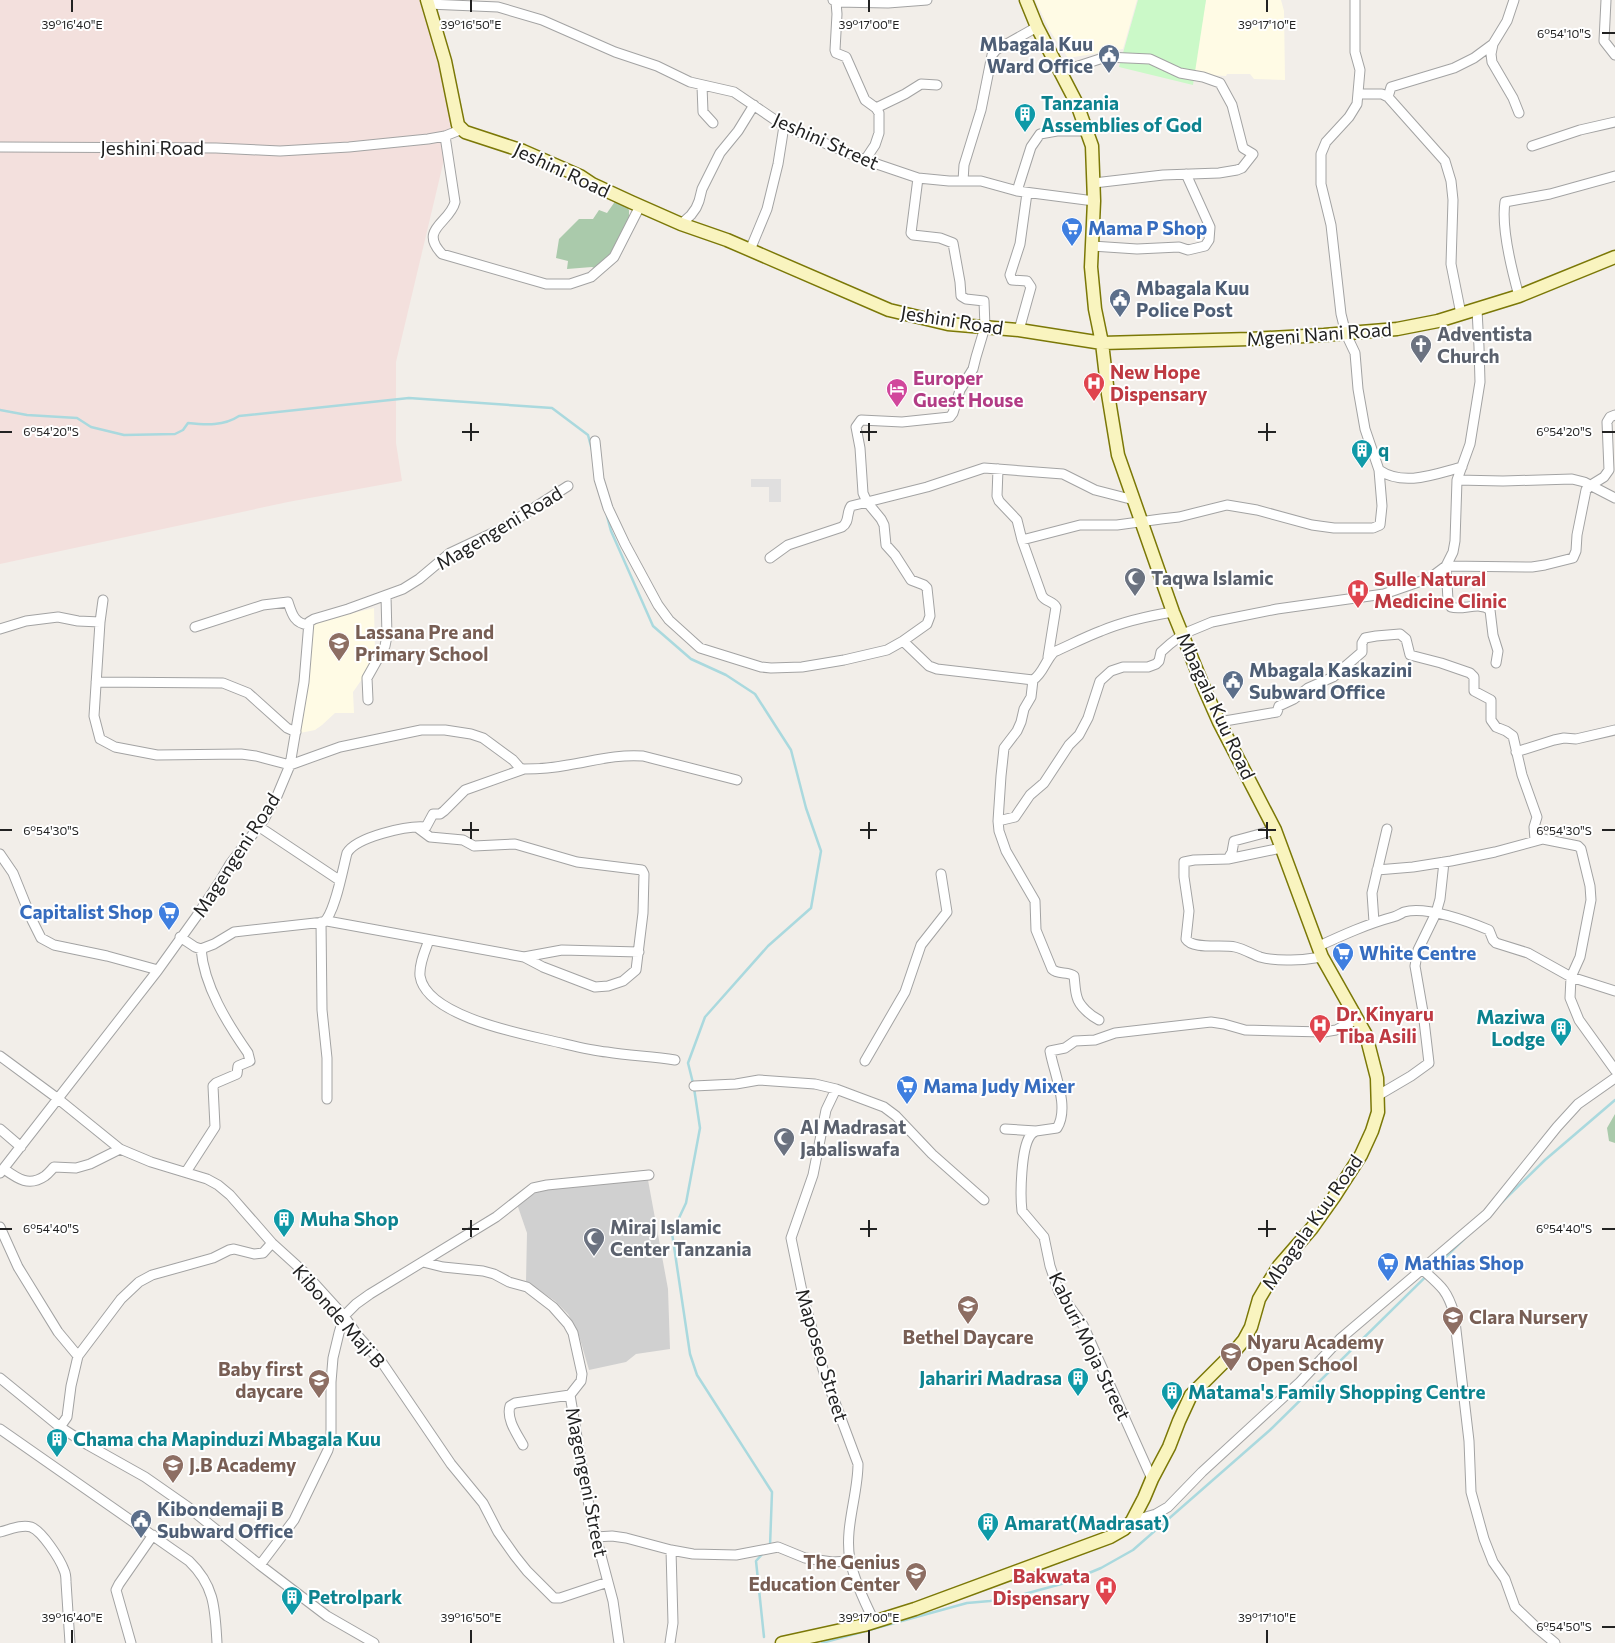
<svg xmlns="http://www.w3.org/2000/svg" width="1615" height="1643" font-family="Commissioner,sans-serif">
  <style>
    .residential { fill: #e0dfdf }
    .education { fill: #fffbe5 }
    .religious { fill: #d0d0d0 }
    .military { fill: #f3e0dd }
    .cemetery { fill: #aacaab }
    .park { fill: #cbf9c8 }
    .lines { fill: none; stroke-linecap: round; stroke-linejoin: round }
    .stream { stroke: #aad9de; stroke-width: 2.5 }
    .street-casing { stroke: #a3a3a3; stroke-width: 11 }
    .secondary-casing { stroke: #7b7807; stroke-width: 15 }
    .street { stroke: #fff; stroke-width: 9 }
    .secondary { stroke: #f9f4bf; stroke-width: 12 }
    .ticks { fill: none; stroke: #222; stroke-width: 2 }
    .labels { text-anchor: middle; stroke-width: 4; stroke-linejoin: round; paint-order: stroke }
    .service-label { font-size: 19px; font-weight: bold; fill: #4e5e75; stroke: #fff; text-anchor: start }
    .culture-label { font-size: 19px; font-weight: bold; fill: #0d838f; stroke: #fff; text-anchor: start }
    .street-label { font-size: 19px; fill: #222; stroke: #fff }
    .shop-label { font-size: 19px; font-weight: bold; fill: #366cbe; stroke: #fff; text-anchor: start }
    .worship-label { font-size: 19px; font-weight: bold; fill: #5b616d; stroke: #fff; text-anchor: start }
    .health-label { font-size: 19px; font-weight: bold; fill: #be3a42; stroke: #fff; text-anchor: start }
    .hotel-label { font-size: 19px; font-weight: bold; fill: #b23c85; stroke: #fff; text-anchor: start }
    .education-label { font-size: 19px; font-weight: bold; fill: #785e54; stroke: #fff; text-anchor: start }
    .ticks-label { font-size: 12px; text-anchor: middle; fill: #222; stroke: #fff; stroke-width: 4; stroke-linejoin: round; paint-order: stroke }
  </style>
  <rect width="100%" height="100%" fill="#f2eee9"/>
  <path class="residential" d="M751,479H781V502H769V487H751Z"/>
  <path class="education" d="M1035,0H1137L1123,49L1068,58L1050,31Z
    M1206,0H1281L1284,11L1285,80L1254,79L1250,74H1227L1226,76L1193,74Z
    M374,608L375,654L367,672L353,692L354,713H335L322,725L315,730L300,733L312,627L315,622Z"/>
  <path class="religious" d="M648,1180L668,1289L670,1349L636,1354L626,1362L589,1370L578,1332L568,1314L555,1301L526,1281L527,1233L517,1204L544,1188Z"/>
  <path class="military" d="M0,0H422L454,107L447,147L396,362V443L402,481L288,502L0,564Z"/>
  <path class="cemetery" d="M616,200L625,204L629,210V221L617,252L596,269L592,267L567,269L568,261L556,258L559,239L579,219H593L599,210L607,213Z
    M1615,1114V1143L1609,1141L1607,1128Z"/>
  <path class="park" d="M1138,0H1206L1193,85L1119,67Z"/>
  <g class="lines">
    <path class="stream" d="M0,410L27,415L77,418L91,427L124,435L175,434L183,430L188,423C206,425 224,426 239,416L409,398L552,408L588,435L592,450
      M607,516L611,531L653,626L691,659L726,675L755,694L791,750L806,808L821,851L811,908L768,946L705,1017L688,1063L693,1083
      M694,1088L700,1128L686,1203L672,1233L690,1354L697,1375L772,1492L770,1546
      M1502,1202L1545,1160L1615,1100
      M764,1637L756,1561L764,1552
      M822,1643L967,1603L990,1601L1017,1596L1065,1583L1101,1568L1133,1550L1270,1430L1464,1239"/>
    <g class="street-casing">
      <path id="street" d="M833,0L836,2L888,3L927,0
        M1514,0L1507,21L1493,44L1491,54L1492,62L1513,98L1519,113
        M1606,0L1604,41L1615,55
        M836,2L837,14L835,50L836,53L846,57L865,100L876,108L879,113V133L875,145L865,160
        M428,4L498,7L542,20L615,52L657,66L690,82L734,92L784,126L865,160L918,178L949,181H981L1017,191L1094,201
        M1060,72L1106,57L1150,59L1180,73L1203,77L1220,83L1232,105L1243,148L1253,154L1242,168L1237,170L1219,173L1163,175L1094,183
        M702,86L703,112L713,123
        M1358,94H1382L1388,97L1445,161L1451,181L1453,200L1451,264L1461,314
        M1388,97L1391,87L1454,68L1474,58L1493,44
        M876,108L905,94L921,84L937,85
        M445,136L455,202C450,223 418,229 442,254L546,284H570L591,277L614,257L640,206
        M1532,146L1580,130L1615,122
        M0,147L216,148L280,151L349,147L428,139L445,136L460,130
        M963,181L964,165L981,110L992,55L996,50L1037,27
        M1017,191L1031,147L1040,134L1057,131H1087
        M681,224L691,215L696,208L699,201L702,189L720,153L738,131L754,105
        M1092,246L1137,249L1179,247L1188,250L1205,246L1209,240L1210,227L1186,174
        M750,250L767,209L778,164L784,126
        M1519,296C1512,271 1501,227 1505,202L1550,194L1615,176
        M1019,330L1031,287L1027,281L1012,280L1010,275L1020,244L1027,193
        M595,441L599,479L608,508L625,544L658,605L669,620L700,648L761,667L771,668L802,667L844,660L887,650L903,641L927,624L930,616L927,588L924,585L911,580L895,555L886,545L884,525L881,519L867,502L863,493L860,448L856,427L861,420L902,422L950,417L953,413L960,390L973,369L976,357L985,327L984,301L966,299L961,296L960,282L953,243L940,238L913,235L911,233L918,178
        M998,469L997,496L999,501L1017,520L1022,540L1042,596C1046,602 1053,601 1056,607L1048,657
        M1379,470C1404,487 1435,474 1462,467
        M1457,480L1503,481L1572,479L1584,482L1615,498
        M1022,540L1080,525H1117L1161,519L1179,517L1227,505L1257,510L1312,525L1334,528H1373L1380,525L1382,506L1379,470L1365,429L1358,389L1355,353L1346,334L1341,314L1331,225L1321,184V154L1326,142L1349,117L1357,104L1360,70L1355,52V0
        M770,558L788,545L842,527C850,522 846,513 851,506L927,487L984,468L1063,474L1095,490L1134,500
        M103,600L100,622L94,716L100,739L115,747L157,755L241,754L256,756L290,765L340,747L421,730H445L471,734L483,738L513,760L520,768L524,769C539,769 553,768 568,765C593,761 617,754 643,756L737,780
        M195,627L263,605L288,602C292,614 294,623 308,625
        M0,629L26,621L58,617L78,621L100,622
        M903,641L929,666L937,669L1033,680C1043,674 1046,659 1054,652C1070,645 1085,637 1101,631C1125,621 1148,616 1173,612
        M1496,663L1498,651L1493,635L1490,610C1479,601 1463,611 1451,607L1448,600L1446,566L1532,567L1545,565L1573,558L1576,551L1577,535L1586,490L1591,485L1604,477L1609,470L1607,422L1610,417L1615,415
        M1033,680L1031,697L1024,709L1021,722L1017,731L1004,748L1001,776L998,821L999,831L1006,851L1035,901L1036,930L1052,969C1058,975 1068,971 1074,976C1075,983 1075,991 1077,997C1079,1006 1091,1016 1099,1020
        M96,682L223,683L248,693L287,728L296,732
        M368,700L367,678L385,646L387,636L386,596
        M1219,722L1277,712L1279,706L1294,699L1308,688L1333,677L1362,652V643L1365,638L1376,636L1400,634L1406,639L1410,655L1441,663L1470,673L1474,677V691L1491,700V720L1496,727L1506,731L1513,736L1522,775L1537,817L1534,827L1535,840
        M1516,752L1554,740L1564,738L1576,739L1615,730
        M998,821L1015,817L1030,795L1044,783L1069,745L1079,735L1088,718L1100,681L1111,671L1123,667H1148L1156,664L1159,661L1161,652L1170,644L1183,634L1212,622L1277,609L1384,594L1430,578L1446,566L1453,552L1455,541L1457,480L1470,444L1480,382L1479,347L1477,310
        M258,826L339,880
        M1275,830L1234,841L1232,852L1228,859L1194,860L1184,862V877L1189,911L1186,939C1193,950 1222,944 1235,947C1244,949 1252,954 1260,957C1277,962 1305,960 1322,957
        M0,854L13,873L32,920L41,938L54,945L107,956L158,970
        M1228,859L1281,848
        M1377,870L1413,867L1451,861L1495,852L1543,839L1578,846L1581,849L1590,886L1591,900L1580,957L1571,977L1570,998L1579,1020L1615,1070
        M327,921L524,957L543,967L595,987L608,986L623,981L636,970L643,913L644,874L642,870L577,862L515,844L474,846L463,840L430,837L418,828
        M321,922L322,1010L327,1058V1099
        M1374,922L1372,893L1387,829
        M180,937L195,947L201,949L214,944L234,932L324,922C335,913 343,868 347,853C356,837 408,825 426,827L433,814H440L444,811L465,790L524,769
        M429,940C425,951 419,964 420,976C426,1015 517,1033 548,1040C567,1044 587,1050 607,1052C630,1056 652,1056 675,1060
        M1319,946C1343,935 1367,924 1393,917C1397,916 1400,914 1404,912C1426,906 1467,921 1489,930L1493,940L1496,943L1528,953L1571,977L1615,991
        M524,957L562,950L639,952
        M0,1056L57,1098L120,1149L151,1162L207,1179L218,1185L230,1195L272,1243L304,1272L344,1316L358,1336L383,1364L451,1464L483,1503L498,1532L515,1556L527,1571L554,1598H560L608,1582
        M865,1061L905,992L921,945L947,912L941,874
        M694,1086L736,1084L759,1080L815,1084L836,1089L884,1107L896,1116L932,1154L984,1200
        M836,1089L826,1110L813,1175L791,1238L803,1296L824,1373L858,1464C858,1495 844,1528 850,1560C854,1579 865,1603 874,1621
        M1377,1096L1411,1076L1429,1063L1423,1012L1415,966L1418,950L1436,913L1440,899L1444,862
        M0,1129L21,1147
        M1005,1129L1036,1131L1057,1128C1070,1107 1054,1074 1050,1051L1065,1048L1075,1041L1095,1040L1115,1033L1211,1022L1224,1024L1245,1030L1324,1032L1336,1030L1357,1019
        M1036,1131C1034,1132 1031,1134 1030,1136C1021,1149 1020,1195 1022,1211L1044,1237L1050,1266L1059,1292L1083,1325L1152,1479
        M4,1169C18,1179 29,1187 45,1176C49,1173 51,1170 54,1167L76,1168L90,1164L120,1149
        M186,1172L215,1127L213,1086L216,1083L237,1074L238,1066L250,1061L248,1053C227,1023 204,986 201,949
        M0,1173L158,970L196,917L220,881L230,864L263,821L277,796L290,765L304,682L309,622L314,619L348,609L403,589L419,579L450,553L501,529L568,486
        M0,1227L18,1267L58,1332L78,1356
        M423,1262L443,1267L483,1271L494,1274L509,1282L527,1287L553,1307L568,1324L573,1333L582,1374L581,1381L570,1395
        M1423,1270C1441,1286 1447,1290 1454,1313L1469,1441L1471,1492L1484,1539L1493,1562L1505,1579L1515,1607L1537,1628L1555,1643
        M0,1378L60,1427L88,1445L145,1477L188,1507L260,1565L327,1616L374,1643
        M570,1395L586,1491L596,1537L613,1601L619,1643
        M60,1427L67,1417L71,1386L78,1356L121,1299L139,1282L152,1275L213,1258L229,1250L234,1249L254,1254L263,1253L272,1243
        M0,1429L189,1561C215,1586 215,1609 217,1643
        M523,1445C517,1434 506,1419 510,1406L515,1403L570,1395
        M1132,1521L1156,1514L1168,1507L1202,1472L1300,1382L1340,1339L1487,1214L1557,1127L1578,1104L1615,1078
        M0,1532C9,1530 21,1524 31,1527C42,1531 60,1559 64,1570C66,1574 66,1578 66,1582L70,1643
        M596,1537L612,1536L626,1538L671,1550L693,1554L736,1555L778,1547L805,1558L832,1562L850,1561
        M260,1565L294,1520L328,1450L331,1438V1382L333,1358L339,1333L344,1316L356,1304L370,1294L496,1217L533,1188L547,1185L649,1175
        M131,1643L116,1590L119,1584L153,1535
        M670,1643L673,1623L671,1550"/>
    </g>
    <g class="secondary-casing">
      <path id="secondary" d="M427,0L445,61L458,125L465,132L523,151L580,176L592,184L631,202L681,224L727,240L889,310L948,324L1019,330L1102,343L1250,339L1324,335L1397,329L1438,321L1519,296L1615,257
        M782,1643L864,1625L915,1609L1110,1537L1124,1529L1132,1521L1144,1498L1152,1479L1169,1447L1179,1421L1191,1395L1234,1352L1244,1340L1251,1327L1259,1299L1269,1282L1279,1266L1312,1228L1334,1197L1361,1155L1372,1131L1378,1112L1377,1078L1366,1035L1322,957L1275,830L1219,722L1204,688L1173,612L1118,455L1108,394L1102,343L1095,309L1091,267L1094,201L1092,146L1077,104L1037,27L1026,0"/>
    </g>
    <use href="#street" class="street"/>
    <use href="#secondary" class="secondary"/>
  </g>
  <path class="ticks" d="M72,0V12M471,0V12M869,0V12M1267,0V12M1602,33H1615M471,423V441M869,423V441M1267,423V441M0,432H12M462,432H479M860,432H877M1258,432H1276M1602,432H1615M471,822V839M869,822V839M1267,822V839M0,830H12M462,830H479M860,830H877M1258,830H1276M1602,830H1615M471,1220V1237M869,1220V1237M1267,1220V1237M0,1229H12M462,1229H479M860,1229H877M1258,1229H1276M1602,1229H1615M1602,1627H1615M72,1630V1643M471,1630V1643M869,1630V1643M1267,1630V1643"/>
  <defs>
    <g id="civic-pin" transform="scale(1.125)"><path d="M0 17L-7.5 6A9.5 9.5 0 1 1 7.5 6Z" fill="#5c6f8a" stroke="#fff"/><path d="M-.6-6.5H3V-4.5H.6V-3L4-1V1h2V6H-6V1h2V-1L-.6-3ZM-1.2 2.5V6h2.4V2.5Z" fill="#fff"/></g>
    <g id="building-pin" transform="scale(1.125)"><path d="M0 17L-7.5 6A9.5 9.5 0 1 1 7.5 6Z" fill="#0f9aa8" stroke="#fff"/><path d="M-4-6H4V6H1V3H-1V6H-4ZM-2.5-4.3h1.7v1.8h-1.7ZM.8-4.3h1.7v1.8H.8ZM-2.5-1h1.7V.8h-1.7ZM.8-1h1.7V.8H.8Z" fill="#fff"/></g>
    <g id="supermarket-pin" transform="scale(1.125)"><path d="M0 17L-7.5 6A9.5 9.5 0 1 1 7.5 6Z" fill="#3f7fe0" stroke="#fff"/><path d="M-6-5.5h2.5l.6 2H6L4.5 2H-2.5L-4.4-4H-6ZM-1.5 3.2a1.3 1.3 0 1 0 .1 0ZM3 3.2a1.3 1.3 0 1 0 .1 0Z" fill="#fff"/></g>
    <g id="church-pin" transform="scale(1.125)"><path d="M0 17L-7.5 6A9.5 9.5 0 1 1 7.5 6Z" fill="#6b7280" stroke="#fff"/><path d="M-1.2-6h2.4v3.5h3.3v2.4h-3.3V6h-2.4V-.1h-3.3v-2.4h3.3Z" fill="#fff"/></g>
    <g id="hospital-pin" transform="scale(1.125)"><path d="M0 17L-7.5 6A9.5 9.5 0 1 1 7.5 6Z" fill="#e0444e" stroke="#fff"/><path d="M-5-5h3v3.5h4V-5h3V5h-3V1.5h-4V5h-3Z" fill="#fff"/></g>
    <g id="hotel-pin" transform="scale(1.125)"><path d="M0 17L-7.5 6A9.5 9.5 0 1 1 7.5 6Z" fill="#d1479c" stroke="#fff"/><path d="M-6-4.5h1.5V1H6V5H4.5V3h-9V5H-6ZM-4 0a1.8 1.8 0 1 1 3.6 0ZM.5 0V-2.5h3Q6-2.5 6 0Z" fill="#fff"/></g>
    <g id="mosque-pin" transform="scale(1.125)"><path d="M0 17L-7.5 6A9.5 9.5 0 1 1 7.5 6Z" fill="#6b7280" stroke="#fff"/><path d="M3.5-4.9A6 6 0 1 0 3.5 4.9A5 5 0 1 1 3.5-4.9Z" fill="#fff"/></g>
    <g id="school-pin" transform="scale(1.125)"><path d="M0 17L-7.5 6A9.5 9.5 0 1 1 7.5 6Z" fill="#8d6e63" stroke="#fff"/><path d="M0-5L7-2L0 1L-7-2ZM-4 1L0 2.5L4 1V4Q0 6-4 4Z" fill="#fff"/></g>
  </defs>
  <g fill-rule="evenodd">
    <use href="#civic-pin" x="1109" y="55"/>
    <use href="#building-pin" x="1025" y="114"/>
    <use href="#supermarket-pin" x="1072" y="228"/>
    <use href="#civic-pin" x="1120" y="299"/>
    <use href="#church-pin" x="1421" y="345"/>
    <use href="#hospital-pin" x="1094" y="383"/>
    <use href="#hotel-pin" x="897" y="389"/>
    <use href="#building-pin" x="1362" y="450"/>
    <use href="#mosque-pin" x="1135" y="578"/>
    <use href="#hospital-pin" x="1358" y="590"/>
    <use href="#school-pin" x="339" y="643"/>
    <use href="#civic-pin" x="1233" y="681"/>
    <use href="#supermarket-pin" x="169" y="912"/>
    <use href="#supermarket-pin" x="1343" y="953"/>
    <use href="#hospital-pin" x="1320" y="1025"/>
    <use href="#building-pin" x="1561" y="1028"/>
    <use href="#supermarket-pin" x="907" y="1086"/>
    <use href="#mosque-pin" x="784" y="1138"/>
    <use href="#building-pin" x="284" y="1219"/>
    <use href="#mosque-pin" x="594" y="1238"/>
    <use href="#supermarket-pin" x="1388" y="1263"/>
    <use href="#school-pin" x="968" y="1306"/>
    <use href="#school-pin" x="1453" y="1317"/>
    <use href="#school-pin" x="1231" y="1353"/>
    <use href="#building-pin" x="1078" y="1378"/>
    <use href="#school-pin" x="319" y="1380"/>
    <use href="#building-pin" x="1172" y="1392"/>
    <use href="#building-pin" x="57" y="1439"/>
    <use href="#school-pin" x="173" y="1465"/>
    <use href="#civic-pin" x="141" y="1520"/>
    <use href="#building-pin" x="988" y="1523"/>
    <use href="#school-pin" x="916" y="1573"/>
    <use href="#hospital-pin" x="1106" y="1587"/>
    <use href="#building-pin" x="292" y="1597"/>
  </g>
  <g class="labels">
    <g class="service-label">
      <text x="1093" y="51" text-anchor="end">Mbagala Kuu<tspan x="1093" dy="22">Ward Office</tspan></text>
      <text x="1136" y="295">Mbagala Kuu<tspan x="1136" dy="22">Police Post</tspan></text>
      <text x="1249" y="677">Mbagala Kaskazini<tspan x="1249" dy="22">Subward Office</tspan></text>
      <text x="157" y="1516">Kibondemaji B<tspan x="157" dy="22">Subward Office</tspan></text>
    </g>
    <g class="culture-label">
      <text x="1041" y="110">Tanzania<tspan x="1041" dy="22">Assemblies of God</tspan></text>
      <text x="1378" y="457">q</text>
      <text x="1545" y="1024" text-anchor="end">Maziwa<tspan x="1545" dy="22">Lodge</tspan></text>
      <text x="300" y="1226">Muha Shop</text>
      <text x="1062" y="1385" text-anchor="end">Jahariri Madrasa</text>
      <text x="1188" y="1399">Matama's Family Shopping Centre</text>
      <text x="73" y="1446">Chama cha Mapinduzi Mbagala Kuu</text>
      <text x="1004" y="1530">Amarat(Madrasat)</text>
      <text x="308" y="1604">Petrolpark</text>
    </g>
    <g class="street-label">
      <text transform="translate(826 141) rotate(24)" y="7">Jeshini Street</text>
      <text x="152" y="155">Jeshini Road</text>
      <text transform="translate(562 170) rotate(25)" y="7">Jeshini Road</text>
      <text transform="translate(952 320) rotate(9)" y="7">Jeshini Road</text>
      <text transform="translate(1319 334) rotate(-4)" y="7">Mgeni Nani Road</text>
      <text transform="translate(499 528) rotate(-31)" y="7">Magengeni Road</text>
      <text transform="translate(1216 706) rotate(65)" y="7">Mbagala Kuu Road</text>
      <text transform="translate(236 855) rotate(-57)" y="7">Magengeni Road</text>
      <text transform="translate(1312 1222) rotate(-55)" y="7">Mbagala Kuu Road</text>
      <text transform="translate(339 1316) rotate(49)" y="7">Kibonde Maji B</text>
      <text transform="translate(1090 1346) rotate(64)" y="7">Kaburi Moja Street</text>
      <text transform="translate(822 1355) rotate(73)" y="7">Maposeo Street</text>
      <text transform="translate(587 1482) rotate(79)" y="7">Magengeni Street</text>
    </g>
    <g class="shop-label">
      <text x="1088" y="235">Mama P Shop</text>
      <text x="153" y="919" text-anchor="end">Capitalist Shop</text>
      <text x="1359" y="960">White Centre</text>
      <text x="923" y="1093">Mama Judy Mixer</text>
      <text x="1404" y="1270">Mathias Shop</text>
    </g>
    <g class="worship-label">
      <text x="1437" y="341">Adventista<tspan x="1437" dy="22">Church</tspan></text>
      <text x="1151" y="585">Taqwa Islamic</text>
      <text x="800" y="1134">Al Madrasat<tspan x="800" dy="22">Jabaliswafa</tspan></text>
      <text x="610" y="1234">Miraj Islamic<tspan x="610" dy="22">Center Tanzania</tspan></text>
    </g>
    <g class="health-label">
      <text x="1110" y="379">New Hope<tspan x="1110" dy="22">Dispensary</tspan></text>
      <text x="1374" y="586">Sulle Natural<tspan x="1374" dy="22">Medicine Clinic</tspan></text>
      <text x="1336" y="1021">Dr. Kinyaru<tspan x="1336" dy="22">Tiba Asili</tspan></text>
      <text x="1090" y="1583" text-anchor="end">Bakwata<tspan x="1090" dy="22">Dispensary</tspan></text>
    </g>
    <g class="hotel-label">
      <text x="913" y="385">Europer<tspan x="913" dy="22">Guest House</tspan></text>
    </g>
    <g class="education-label">
      <text x="355" y="639">Lassana Pre and<tspan x="355" dy="22">Primary School</tspan></text>
      <text x="1469" y="1324">Clara Nursery</text>
      <text x="968" y="1344" text-anchor="middle">Bethel Daycare</text>
      <text x="1247" y="1349">Nyaru Academy<tspan x="1247" dy="22">Open School</tspan></text>
      <text x="303" y="1376" text-anchor="end">Baby first<tspan x="303" dy="22">daycare</tspan></text>
      <text x="189" y="1472">J.B Academy</text>
      <text x="900" y="1569" text-anchor="end">The Genius<tspan x="900" dy="22">Education Center</tspan></text>
    </g>
  </g>
  <g class="ticks-label">
    <text x="72" y="29">39°16'40"E</text>
    <text x="471" y="29">39°16'50"E</text>
    <text x="869" y="29">39°17'00"E</text>
    <text x="1267" y="29">39°17'10"E</text>
    <text x="1564" y="38">6°54'10"S</text>
    <text x="51" y="436">6°54'20"S</text>
    <text x="1564" y="436">6°54'20"S</text>
    <text x="51" y="835">6°54'30"S</text>
    <text x="1564" y="835">6°54'30"S</text>
    <text x="51" y="1233">6°54'40"S</text>
    <text x="1564" y="1233">6°54'40"S</text>
    <text x="72" y="1622">39°16'40"E</text>
    <text x="471" y="1622">39°16'50"E</text>
    <text x="869" y="1622">39°17'00"E</text>
    <text x="1267" y="1622">39°17'10"E</text>
    <text x="1564" y="1631">6°54'50"S</text>
  </g>
</svg>
